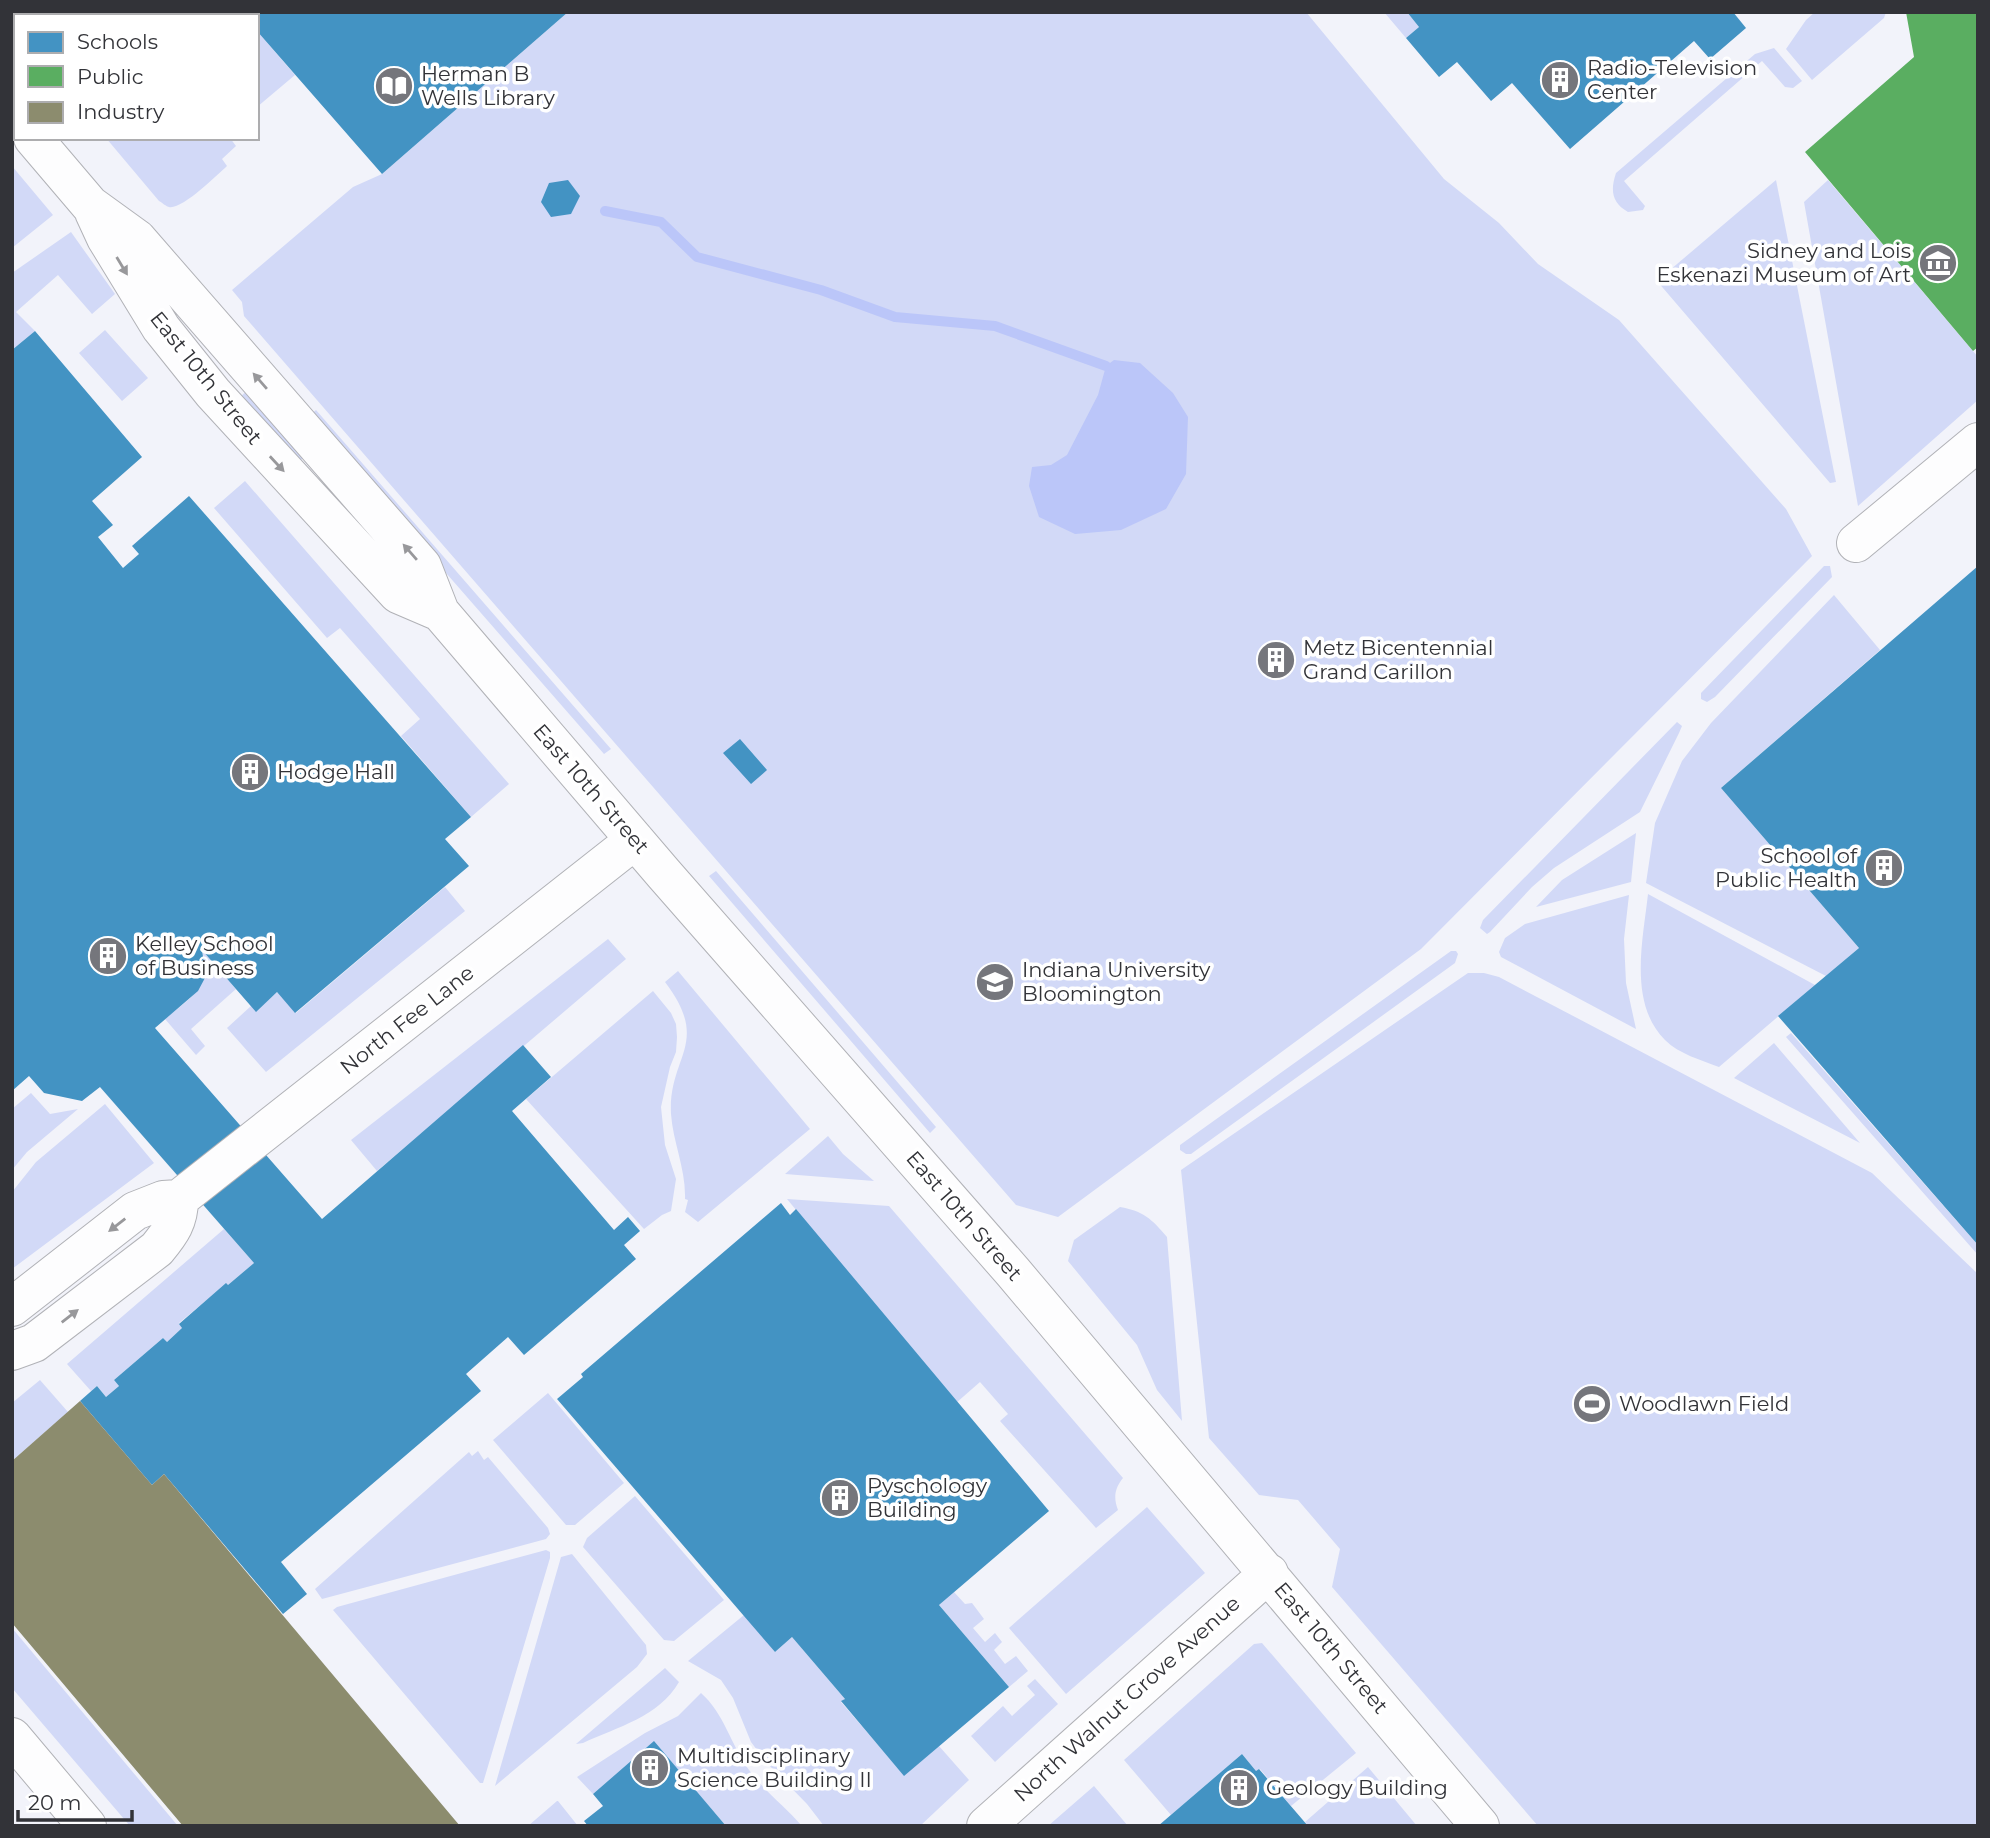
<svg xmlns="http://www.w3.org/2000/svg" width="1990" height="1838" font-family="Montserrat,sans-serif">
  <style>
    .green { fill: #d2d9f7 }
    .water { fill: #bbc6f9 }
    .schools { fill: #4393c3 }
    .public { fill: #5aae61 }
    .industry { fill: #8c8c6e }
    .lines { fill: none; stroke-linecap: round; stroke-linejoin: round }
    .stream { stroke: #bbc6f9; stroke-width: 10 }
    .minor-casing { stroke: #b1b2b7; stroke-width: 40 }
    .minor { stroke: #fdfdfe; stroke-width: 38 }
    .oneway { fill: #98989b }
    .labels { text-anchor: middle; stroke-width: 7; stroke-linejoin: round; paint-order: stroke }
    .poi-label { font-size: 21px; fill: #323338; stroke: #fff; text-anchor: start }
    .street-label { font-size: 21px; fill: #323338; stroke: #fff }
  </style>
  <rect width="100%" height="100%" fill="#f2f3fa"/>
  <path class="green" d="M19,12H122L125,16H22Z
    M568,12H1306L1444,179L1499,223L1538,264L1619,320L1786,509L1812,556L1421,949L1058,1217L1016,1205L244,316L242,302L232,290L353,187L382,174Z
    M1384,12H1407L1419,27L1406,38Z
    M1815,12H1886L1884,18L1812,80L1786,49L1806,20Z
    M257,31L295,75L257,107Z
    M1774,48L1802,81L1793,88L1785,87L1762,61L1624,181L1645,206L1643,210L1628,212C1612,203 1610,191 1616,173L1755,54Z
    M106,138H230L236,146L222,159L227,166C217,175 182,210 169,207C167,207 161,202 159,201Z
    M12,166L53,215L12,248Z
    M1776,180L1836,482L1830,483L1657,281Z
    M1828,180L1978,357V400L1858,506L1804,202Z
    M71,232L115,294L92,314L58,275L16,312L35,331L12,350V273Z
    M105,330L148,378L122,401L79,353Z
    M254,384L311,452L297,463L235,402Z
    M316,410L611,749L604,754L309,416Z
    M245,481L509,784L471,817L401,736L420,719L340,628L327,638L214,508Z
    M1824,566H1830L1832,577L1715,697L1707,702L1701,699V693Z
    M1834,595L1880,650L1721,788L1859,948L1826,976L1646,883L1655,823L1682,761L1711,723Z
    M1677,722L1682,726L1679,733L1640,812L1554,868L1532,887L1490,932L1487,934L1480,928L1483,920Z
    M1636,833L1631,882L1536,907L1562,880Z
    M716,871L936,1127L930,1133L709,876Z
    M445,887L465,911L266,1072L227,1028L251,1006L256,1011L277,992L296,1013Z
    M1648,894L1815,985L1719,1067C1701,1060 1679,1054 1665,1040C1628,1003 1643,940 1648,894Z
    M1629,895L1624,939L1626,983L1636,1029L1501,957L1499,952L1505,938L1525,924Z
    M608,939L626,959L377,1171L351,1140Z
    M202,950L236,989L191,1029L205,1046L196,1055L165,1019C191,997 212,988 202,950Z
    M1451,951H1456L1458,954L1455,963L1191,1154H1186L1180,1150V1145Z
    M678,971L810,1129L698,1222L685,1212L688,1200L685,1199C686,1169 673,1143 671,1114C668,1055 712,1044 665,982Z
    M1468,973H1484L1499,977L1872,1173L1978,1274V1826H1538L1332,1587L1340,1549L1298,1500L1259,1495L1209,1438L1181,1170Z
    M653,991L671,1013L676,1024L677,1037L676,1052L670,1067L661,1107L665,1145L676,1179L671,1211L662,1215L644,1229L526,1099Z
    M1791,1033L1978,1245V1255L1786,1037Z
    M1774,1043L1860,1143L1734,1078Z
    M31,1093L50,1114L78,1109L27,1152L12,1170V1109Z
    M105,1104L154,1163L12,1269V1192L36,1162Z
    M828,1136L843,1154L874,1181L785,1174Z
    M787,1199L889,1206L1123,1478C1115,1488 1113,1497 1118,1510L1096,1528L1000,1421L1008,1414L980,1382L956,1403Z
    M1120,1207C1143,1211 1152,1219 1167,1237L1182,1421L1157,1390L1137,1345L1068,1261L1074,1240Z
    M224,1229L254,1263L228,1285L226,1284L179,1323L182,1328L167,1342L163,1338L114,1380L119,1386L106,1397L97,1386L91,1391L67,1364Z
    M40,1380L68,1412L12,1461V1403Z
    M548,1393L624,1483L575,1525H566L493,1440Z
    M478,1451L484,1460L488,1457L548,1528L550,1534L546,1539L322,1599L315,1589L469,1452L472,1456Z
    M635,1496L724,1600L674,1641L664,1640L583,1547L587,1538Z
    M1147,1507L1205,1573L1066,1694L1009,1628Z
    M546,1550L550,1552V1558L483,1783H480L333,1610L337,1607Z
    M572,1554L646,1645L647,1654L637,1667L495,1786L561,1557Z
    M954,1592L965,1604L972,1603L984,1619L973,1628L985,1642L995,1633L1002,1642L994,1650L1005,1664L1016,1656L1028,1671L1009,1687L939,1605Z
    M744,1615L775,1652L792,1637L845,1699L841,1702L904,1775L939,1746L969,1780L920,1826H824L807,1804L766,1762L751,1742L733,1698L721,1680L688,1661Z
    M12,1628L178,1826H130L12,1688Z
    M1262,1643L1356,1753L1291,1806L1260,1769L1256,1771L1242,1754L1171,1815L1124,1760L1254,1644Z
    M665,1668L679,1682C659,1717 617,1727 583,1743L576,1744Z
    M1035,1679L1058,1704L995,1762L971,1736L1003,1706L1012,1716L1035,1695L1027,1686Z
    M701,1693C724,1713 731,1745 749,1770C764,1791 785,1806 802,1826H726L654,1742L593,1794L577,1777L645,1733L678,1716Z
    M1368,1767L1417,1826H1308L1305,1822Z
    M1094,1786L1128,1826H1048Z
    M558,1801L578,1826H528L557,1801Z"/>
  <path class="water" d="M1114,360L1140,363L1173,393L1188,417L1186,474L1166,509L1121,530L1075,534L1039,517L1029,486L1032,467L1051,465L1067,455L1098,395L1106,366Z"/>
  <path class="schools" d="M241,12H568L382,174L257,31V16H244Z
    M1407,12H1733L1746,28L1710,59L1694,41L1570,149L1512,83L1491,101L1457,62L1439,77L1406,38L1419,27Z
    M568,180L580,196L571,214L551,217L541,202L549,183Z
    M35,331L142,457L92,501L113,525L98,537L123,568L139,554L132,546L189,496L471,817L445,839L469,866L295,1013L277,992L256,1012L202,950L206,976L198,991L155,1028L322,1219L523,1045L551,1077L512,1111L614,1230L628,1217L640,1231L624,1245L636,1259L524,1355L508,1337L466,1374L481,1391L281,1562L307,1594L283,1614L164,1474L152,1485L80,1401L97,1386L106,1397L119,1386L114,1380L163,1338L167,1342L182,1328L179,1324L226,1283L228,1285L254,1263L100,1087L82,1101L44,1093L29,1076L12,1091V350Z
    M1978,566V1245L1778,1016L1859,948L1721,788Z
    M1275,643L1289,650L1292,668L1279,678L1262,671L1260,652Z
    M740,739L767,770L751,784L723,753Z
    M781,1203L790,1215L796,1209L1049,1511L939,1605L1009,1687L904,1776L841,1701L845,1699L792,1637L775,1652L557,1399L583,1377L581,1374Z
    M654,1741L726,1826H588L584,1821L603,1806L593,1794Z
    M1242,1754L1256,1771L1259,1769L1308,1826H1158Z"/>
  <path class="public" d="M1906,12H1978V347L1973,351L1805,152L1914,57Z"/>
  <path class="industry" d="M80,1401L152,1485L164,1474L460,1826H183L12,1623V1461Z"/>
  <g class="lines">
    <path class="stream" d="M605,211L661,222L697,257L821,290L895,317L995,326L1106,366"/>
    <g class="minor-casing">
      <path id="minor" d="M33,138L90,205L137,239L422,566L440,612L664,874L1013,1272L1480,1826
        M94,212L106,238L161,328L213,393L398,594L440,612
        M1856,543L1978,442
        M12,1307L135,1211L163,1200L179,1199L635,840
        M12,1351L34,1343L157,1249C171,1232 179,1221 179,1199
        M12,1737L87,1826
        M986,1826L1269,1573"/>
    </g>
    <use href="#minor" class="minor"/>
  </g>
  <defs><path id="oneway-solid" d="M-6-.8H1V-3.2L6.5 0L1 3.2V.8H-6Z" transform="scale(1.75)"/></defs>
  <g class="oneway">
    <use href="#oneway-solid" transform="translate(122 266) rotate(59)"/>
    <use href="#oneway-solid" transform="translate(260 381) rotate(-131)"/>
    <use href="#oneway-solid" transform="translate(277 464) rotate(47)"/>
    <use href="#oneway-solid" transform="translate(410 552) rotate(-131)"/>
    <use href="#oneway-solid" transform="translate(117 1225) rotate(142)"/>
    <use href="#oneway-solid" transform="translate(70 1316) rotate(-38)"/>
  </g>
  <defs>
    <g id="building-disc" transform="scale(2.0125)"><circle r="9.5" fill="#75767c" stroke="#fff"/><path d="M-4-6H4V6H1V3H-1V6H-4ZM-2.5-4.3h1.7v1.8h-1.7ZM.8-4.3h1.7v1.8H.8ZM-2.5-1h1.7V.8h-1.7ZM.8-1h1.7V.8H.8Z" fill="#fff"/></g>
    <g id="library-disc" transform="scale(2.0125)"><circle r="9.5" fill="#75767c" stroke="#fff"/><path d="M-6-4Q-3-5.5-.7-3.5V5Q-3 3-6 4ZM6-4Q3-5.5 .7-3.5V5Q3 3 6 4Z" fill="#fff"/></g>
    <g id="museum-disc" transform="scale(2.0125)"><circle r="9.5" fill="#75767c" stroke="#fff"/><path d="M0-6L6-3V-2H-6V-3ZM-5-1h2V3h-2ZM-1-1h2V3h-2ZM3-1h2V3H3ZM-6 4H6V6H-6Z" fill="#fff"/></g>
    <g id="university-disc" transform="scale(2.0125)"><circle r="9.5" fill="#75767c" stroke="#fff"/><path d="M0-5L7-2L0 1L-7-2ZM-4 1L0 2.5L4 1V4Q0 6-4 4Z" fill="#fff"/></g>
    <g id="stadium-disc" transform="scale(2.0125)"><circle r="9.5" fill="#75767c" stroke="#fff"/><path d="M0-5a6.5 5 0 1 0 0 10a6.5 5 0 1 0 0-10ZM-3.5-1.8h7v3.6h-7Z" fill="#fff"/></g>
  </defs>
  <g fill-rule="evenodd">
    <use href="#building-disc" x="1560" y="80"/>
    <use href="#library-disc" x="394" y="86"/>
    <use href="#museum-disc" x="1938" y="263"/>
    <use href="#building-disc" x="1276" y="660"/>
    <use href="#building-disc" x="250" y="772"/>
    <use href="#building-disc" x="1884" y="868"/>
    <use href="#building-disc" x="108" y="956"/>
    <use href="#university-disc" x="995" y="982"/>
    <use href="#stadium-disc" x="1592" y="1404"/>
    <use href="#building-disc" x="840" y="1498"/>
    <use href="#building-disc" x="650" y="1768"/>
    <use href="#building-disc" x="1239" y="1788"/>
  </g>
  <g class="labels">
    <g class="poi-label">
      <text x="1587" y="75">Radio-Television<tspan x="1587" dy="24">Center</tspan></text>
      <text x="421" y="81">Herman B<tspan x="421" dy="24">Wells Library</tspan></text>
      <text x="1911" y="258" text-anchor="end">Sidney and Lois<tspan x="1911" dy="24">Eskenazi Museum of Art</tspan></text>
      <text x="1303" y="655">Metz Bicentennial<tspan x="1303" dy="24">Grand Carillon</tspan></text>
      <text x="277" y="779">Hodge Hall</text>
      <text x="1857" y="863" text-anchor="end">School of<tspan x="1857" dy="24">Public Health</tspan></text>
      <text x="135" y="951">Kelley School<tspan x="135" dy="24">of Business</tspan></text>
      <text x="1022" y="977">Indiana University<tspan x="1022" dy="24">Bloomington</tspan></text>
      <text x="1619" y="1411">Woodlawn Field</text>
      <text x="867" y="1493">Pyschology<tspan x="867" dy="24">Building</tspan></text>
      <text x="677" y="1763">Multidisciplinary<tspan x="677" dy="24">Science Building II</tspan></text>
      <text x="1266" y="1795">Geology Building</text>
    </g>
    <g class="street-label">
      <text transform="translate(206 378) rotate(51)" y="7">East 10th Street</text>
      <text transform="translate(591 789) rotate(49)" y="7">East 10th Street</text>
      <text transform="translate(407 1020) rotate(-38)" y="7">North Fee Lane</text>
      <text transform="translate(964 1216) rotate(49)" y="7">East 10th Street</text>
      <text transform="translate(1331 1648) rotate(50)" y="7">East 10th Street</text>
      <text transform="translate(1127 1699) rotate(-42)" y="7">North Walnut Grove Avenue</text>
    </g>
  </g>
  <rect width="1990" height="1838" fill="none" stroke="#323338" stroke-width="28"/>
  <rect x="14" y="14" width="245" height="126" fill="#ffffff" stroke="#adadaf" stroke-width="2"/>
  <rect x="28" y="32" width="35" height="21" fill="#4393c3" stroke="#adadaf" stroke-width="2"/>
  <text x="77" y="49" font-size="21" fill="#323338">Schools</text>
  <rect x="28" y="66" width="35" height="21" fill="#5aae61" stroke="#adadaf" stroke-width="2"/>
  <text x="77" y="84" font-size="21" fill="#323338">Public</text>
  <rect x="28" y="102" width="35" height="21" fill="#8c8c6e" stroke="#adadaf" stroke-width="2"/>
  <text x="77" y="119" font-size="21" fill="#323338">Industry</text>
  <path d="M18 1810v10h114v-10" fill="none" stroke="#323338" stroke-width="3.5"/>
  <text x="28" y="1810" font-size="21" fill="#323338" stroke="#ffffff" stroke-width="5" paint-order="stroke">20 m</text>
</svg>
